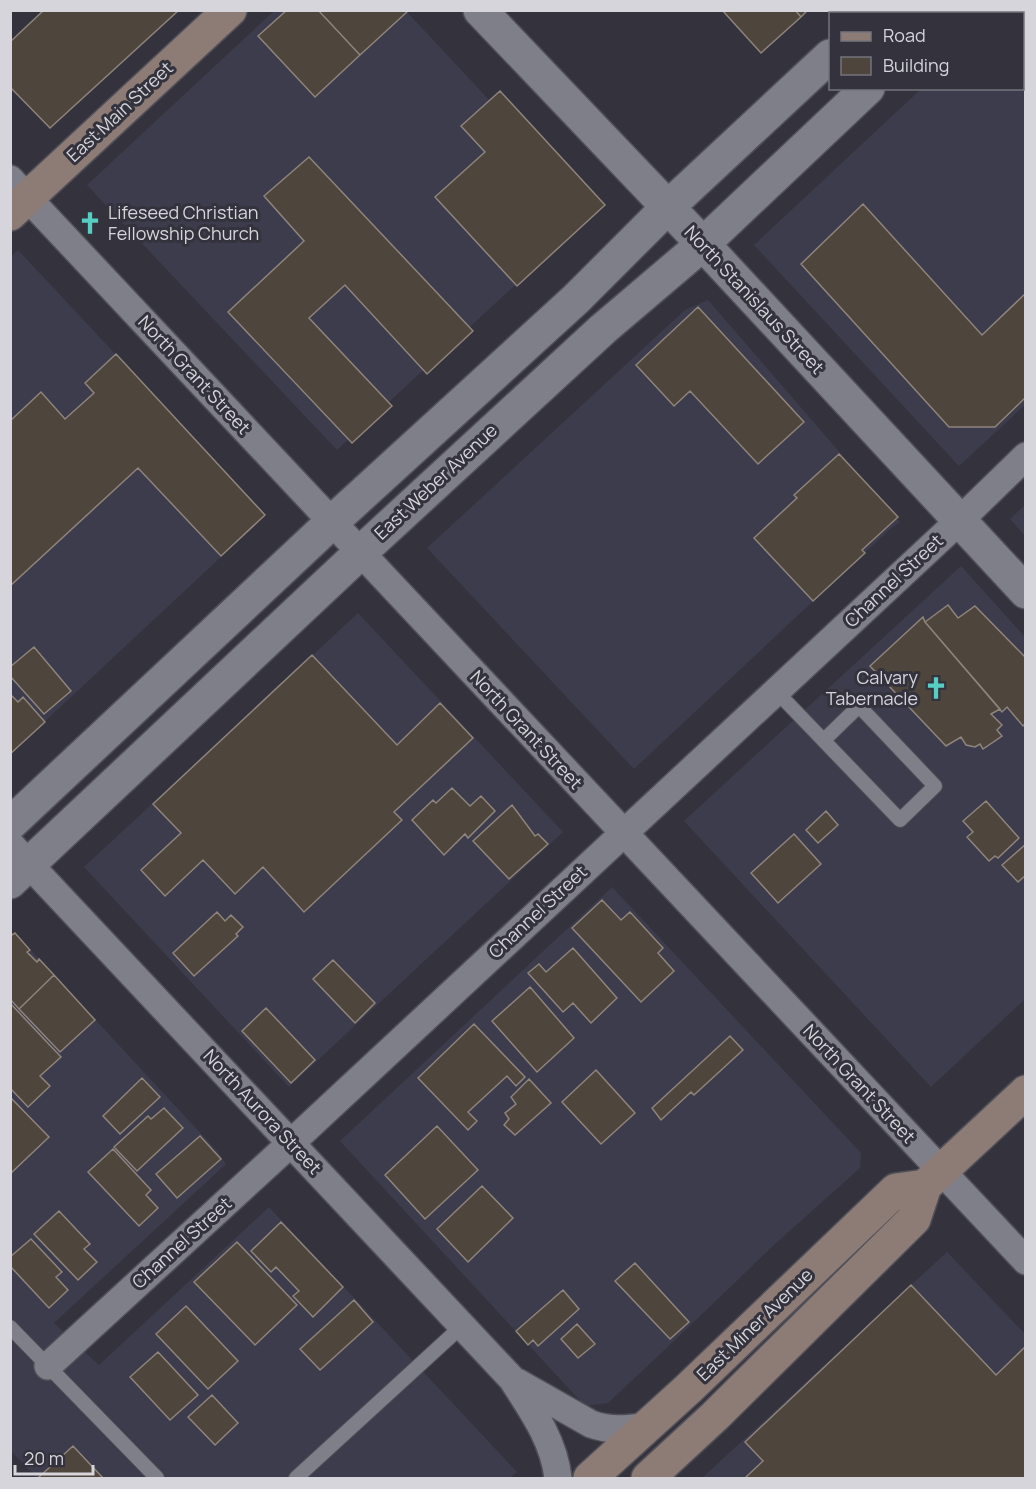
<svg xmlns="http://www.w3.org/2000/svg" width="1036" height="1489" font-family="Manrope,sans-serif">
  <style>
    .built { fill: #3d3c4c }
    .building { fill: #4e453d; stroke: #8e847c; stroke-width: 1.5 }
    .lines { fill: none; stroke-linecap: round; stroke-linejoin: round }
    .service-casing { stroke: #504f57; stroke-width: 16 }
    .minor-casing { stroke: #504f57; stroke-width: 30 }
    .tertiary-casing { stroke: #504f57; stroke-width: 36 }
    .secondary-casing { stroke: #504f57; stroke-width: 36 }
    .service { stroke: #7f7f8a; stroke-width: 14 }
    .minor { stroke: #7f7f8a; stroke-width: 27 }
    .tertiary { stroke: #7f7f8a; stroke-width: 33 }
    .secondary { stroke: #8d7b76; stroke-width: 33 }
    .labels { text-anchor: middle; stroke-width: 6; stroke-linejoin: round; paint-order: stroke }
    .street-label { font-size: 18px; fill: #d5d5db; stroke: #34333d }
    .poi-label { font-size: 18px; fill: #d5d5db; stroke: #34333d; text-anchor: start }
  </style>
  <rect width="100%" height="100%" fill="#34333d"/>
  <path class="built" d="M274,11H406L594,212L337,450L87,185Z
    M1005,11H1025V405L959,466L754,245L921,89L1022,88V14L1001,13Z
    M18,250L266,515L11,753L10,257Z
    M708,300L900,522L889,530L634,769L427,548L685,310Z
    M1025,505V536L1010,519Z
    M961,566L1025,637V999L931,1087L684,821Z
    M358,613L563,832L289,1087L84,867Z
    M612,887L861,1153L860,1168L775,1244L673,1342L608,1403L585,1406L340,1141Z
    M15,933L218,1152L226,1164L54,1323L99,1365L269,1207L517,1472L510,1478H37L11,1451L10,936Z
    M947,1252L1025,1334V1478H702Z"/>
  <path class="building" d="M44,10H179L50,128L10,87V42Z
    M287,10H318L360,55L315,97L258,36Z
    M318,10H407L408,11L360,55Z
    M722,10H795L801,17L761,53Z
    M795,10H808L801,17Z
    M500,91L605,205L517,286L435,197L485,152L461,126Z
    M309,157L473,331L427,374L345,285L309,318L392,406L352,443L228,312L304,241L264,196Z
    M863,204L982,335L1026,293V397L995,427H949L801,264Z
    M698,307L804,422L758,464L690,391L674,406L636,365Z
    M116,354L265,515L221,556L138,468L10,586V421L41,392L65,419L94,393L85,383Z
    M839,454L898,517L862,550L865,553L813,601L754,538L797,498L794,495Z
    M948,605L958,618L975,606L1026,658V723L1023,726L1007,707L1002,712L925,622Z
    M923,617L925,622L1000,709L991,714L1002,725L997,730L1002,736L983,749L980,744L975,747L966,745L961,737L946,746L870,666Z
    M34,647L71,691L44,714L10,676V667Z
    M312,655L397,745L440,703L473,738L394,812L402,820L304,912L263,867L235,894L203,860L165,896L141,870L181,833L153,804Z
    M10,694L18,702L23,697L45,722L10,754Z
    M452,788L470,806L481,796L495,811L468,838L465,834L444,855L412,820L433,800L436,803Z
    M986,801L1019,838L998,858L995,856L989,861L967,837L973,832L963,821Z
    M512,805L535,836L538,834L548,844L509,879L473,841Z
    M826,811L838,825L818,843L806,830Z
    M794,834L821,864L778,903L751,873Z
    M1026,844V875L1018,882L1002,865Z
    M602,900L621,920L630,912L663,948L658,953L674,971L641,1002L572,928Z
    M217,912L225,921L231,915L243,927L236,934L238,936L194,976L173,953Z
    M15,933L30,950L27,952L37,962L39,959L54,975L19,1009L10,999V936Z
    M573,948L617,998L591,1023L573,1003L563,1012L528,973L539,964L546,972Z
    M333,960L375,1003L355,1023L313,979Z
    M54,975L95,1020L60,1052L19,1009Z
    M530,987L574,1038L537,1072L492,1021Z
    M10,1003L61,1057L40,1076L50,1086L28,1107L10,1088Z
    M266,1008L315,1060L291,1083L242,1031Z
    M474,1024L525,1077L516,1086L507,1076L468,1112L477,1121L468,1130L418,1078Z
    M730,1036L743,1050L694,1095L691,1092L661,1120L652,1108Z
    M596,1070L635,1113L601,1144L562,1102Z
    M142,1078L160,1097L120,1134L103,1116Z
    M529,1079L551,1103L515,1135L504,1125L509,1119L505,1113L516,1104L511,1097Z
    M10,1097L49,1137L10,1174Z
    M164,1108L183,1128L137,1171L114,1147L148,1116L151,1119Z
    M437,1126L478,1170L425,1219L385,1175Z
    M200,1136L221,1159L177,1198L156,1174Z
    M113,1149L151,1190L146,1195L158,1208L139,1226L88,1172Z
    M482,1186L513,1218L468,1262L437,1229Z
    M59,1211L90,1244L84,1249L97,1262L78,1280L34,1234Z
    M281,1222L343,1287L313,1317L293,1296L299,1291L297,1289L276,1267L271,1272L251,1251Z
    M31,1239L62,1272L56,1277L68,1290L49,1308L10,1266V1257Z
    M237,1242L297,1305L255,1345L194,1282Z
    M635,1263L689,1322L670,1339L615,1281Z
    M911,1285L996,1375L1026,1346V1478H748L746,1477L763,1461L745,1442Z
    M563,1290L579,1309L538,1346L533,1340L528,1345L516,1331Z
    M354,1300L373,1322L320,1370L300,1349Z
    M186,1306L238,1361L208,1389L156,1334Z
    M577,1324L595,1344L578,1358L561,1339Z
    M158,1352L198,1395L170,1420L130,1377Z
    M212,1395L238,1423L215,1445L188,1417Z
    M73,1446L103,1478H38Z"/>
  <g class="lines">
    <g class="service-casing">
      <path id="service" d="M776,691L900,820L935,786L859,706L824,740
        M10,1327L157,1478
        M296,1478L462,1326"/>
    </g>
    <g class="minor-casing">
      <path id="minor" d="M10,179L1026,1261
        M10,844L512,1379C532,1410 554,1441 558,1478
        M48,1366L291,1143L959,521L1026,456
        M517,1382L591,1424C610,1431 627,1429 647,1426"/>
    </g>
    <g class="tertiary-casing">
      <path id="tertiary" d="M480,10L703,244L1026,592
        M876,14L879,10
        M947,14L950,10
        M10,824L332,522L576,299L668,207L830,56
        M10,882L360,553L603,329L703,244L868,88"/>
    </g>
    <g class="secondary-casing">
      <path id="secondary" d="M10,214L230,10
        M590,1478L688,1389L896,1190L925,1186
        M648,1478L715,1416L914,1219L925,1186L1026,1092"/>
    </g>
    <use href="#service" class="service"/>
    <use href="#minor" class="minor"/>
    <use href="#tertiary" class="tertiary"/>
    <use href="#secondary" class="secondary"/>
  </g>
  <defs>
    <g id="church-bare" transform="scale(1.8)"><path d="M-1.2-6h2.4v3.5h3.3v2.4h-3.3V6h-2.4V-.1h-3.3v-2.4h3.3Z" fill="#57cec2" stroke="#34333d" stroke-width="2.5" paint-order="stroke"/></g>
  </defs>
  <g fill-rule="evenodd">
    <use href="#church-bare" x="90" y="223"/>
    <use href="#church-bare" x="936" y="688"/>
  </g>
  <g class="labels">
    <g class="street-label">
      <text transform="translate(120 112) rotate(-43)" y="6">East Main Street</text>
      <text transform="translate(754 300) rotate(47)" y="6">North Stanislaus Street</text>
      <text transform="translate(194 375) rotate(47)" y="6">North Grant Street</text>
      <text transform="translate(436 482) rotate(-43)" y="6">East Weber Avenue</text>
      <text transform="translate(894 581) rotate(-43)" y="6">Channel Street</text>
      <text transform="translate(526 730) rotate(47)" y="6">North Grant Street</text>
      <text transform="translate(538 912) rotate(-43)" y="6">Channel Street</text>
      <text transform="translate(859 1084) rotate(47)" y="6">North Grant Street</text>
      <text transform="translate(262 1112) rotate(47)" y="6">North Aurora Street</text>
      <text transform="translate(182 1243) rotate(-42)" y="6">Channel Street</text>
      <text transform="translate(755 1325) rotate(-44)" y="6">East Miner Avenue</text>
    </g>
    <g class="poi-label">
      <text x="108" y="219">Lifeseed Christian<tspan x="108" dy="21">Fellowship Church</tspan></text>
      <text x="918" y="684" text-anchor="end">Calvary<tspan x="918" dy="21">Tabernacle</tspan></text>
    </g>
  </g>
  <rect width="1036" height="1489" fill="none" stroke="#d5d5db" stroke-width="24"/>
  <rect x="829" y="12" width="195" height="78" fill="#34333d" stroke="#74747c" stroke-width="1.5"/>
  <rect x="841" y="32" width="30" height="9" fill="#8d7b76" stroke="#74747c" stroke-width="1.5"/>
  <text x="883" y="42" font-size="18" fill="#d5d5db">Road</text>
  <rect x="841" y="57" width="30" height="18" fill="#4e453d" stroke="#74747c" stroke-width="1.5"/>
  <text x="883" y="72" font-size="18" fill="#d5d5db">Building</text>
  <path d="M15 1465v9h78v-9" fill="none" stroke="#d5d5db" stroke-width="3"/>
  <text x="24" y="1465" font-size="18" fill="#d5d5db" stroke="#34333d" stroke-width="4.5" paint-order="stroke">20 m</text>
</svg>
